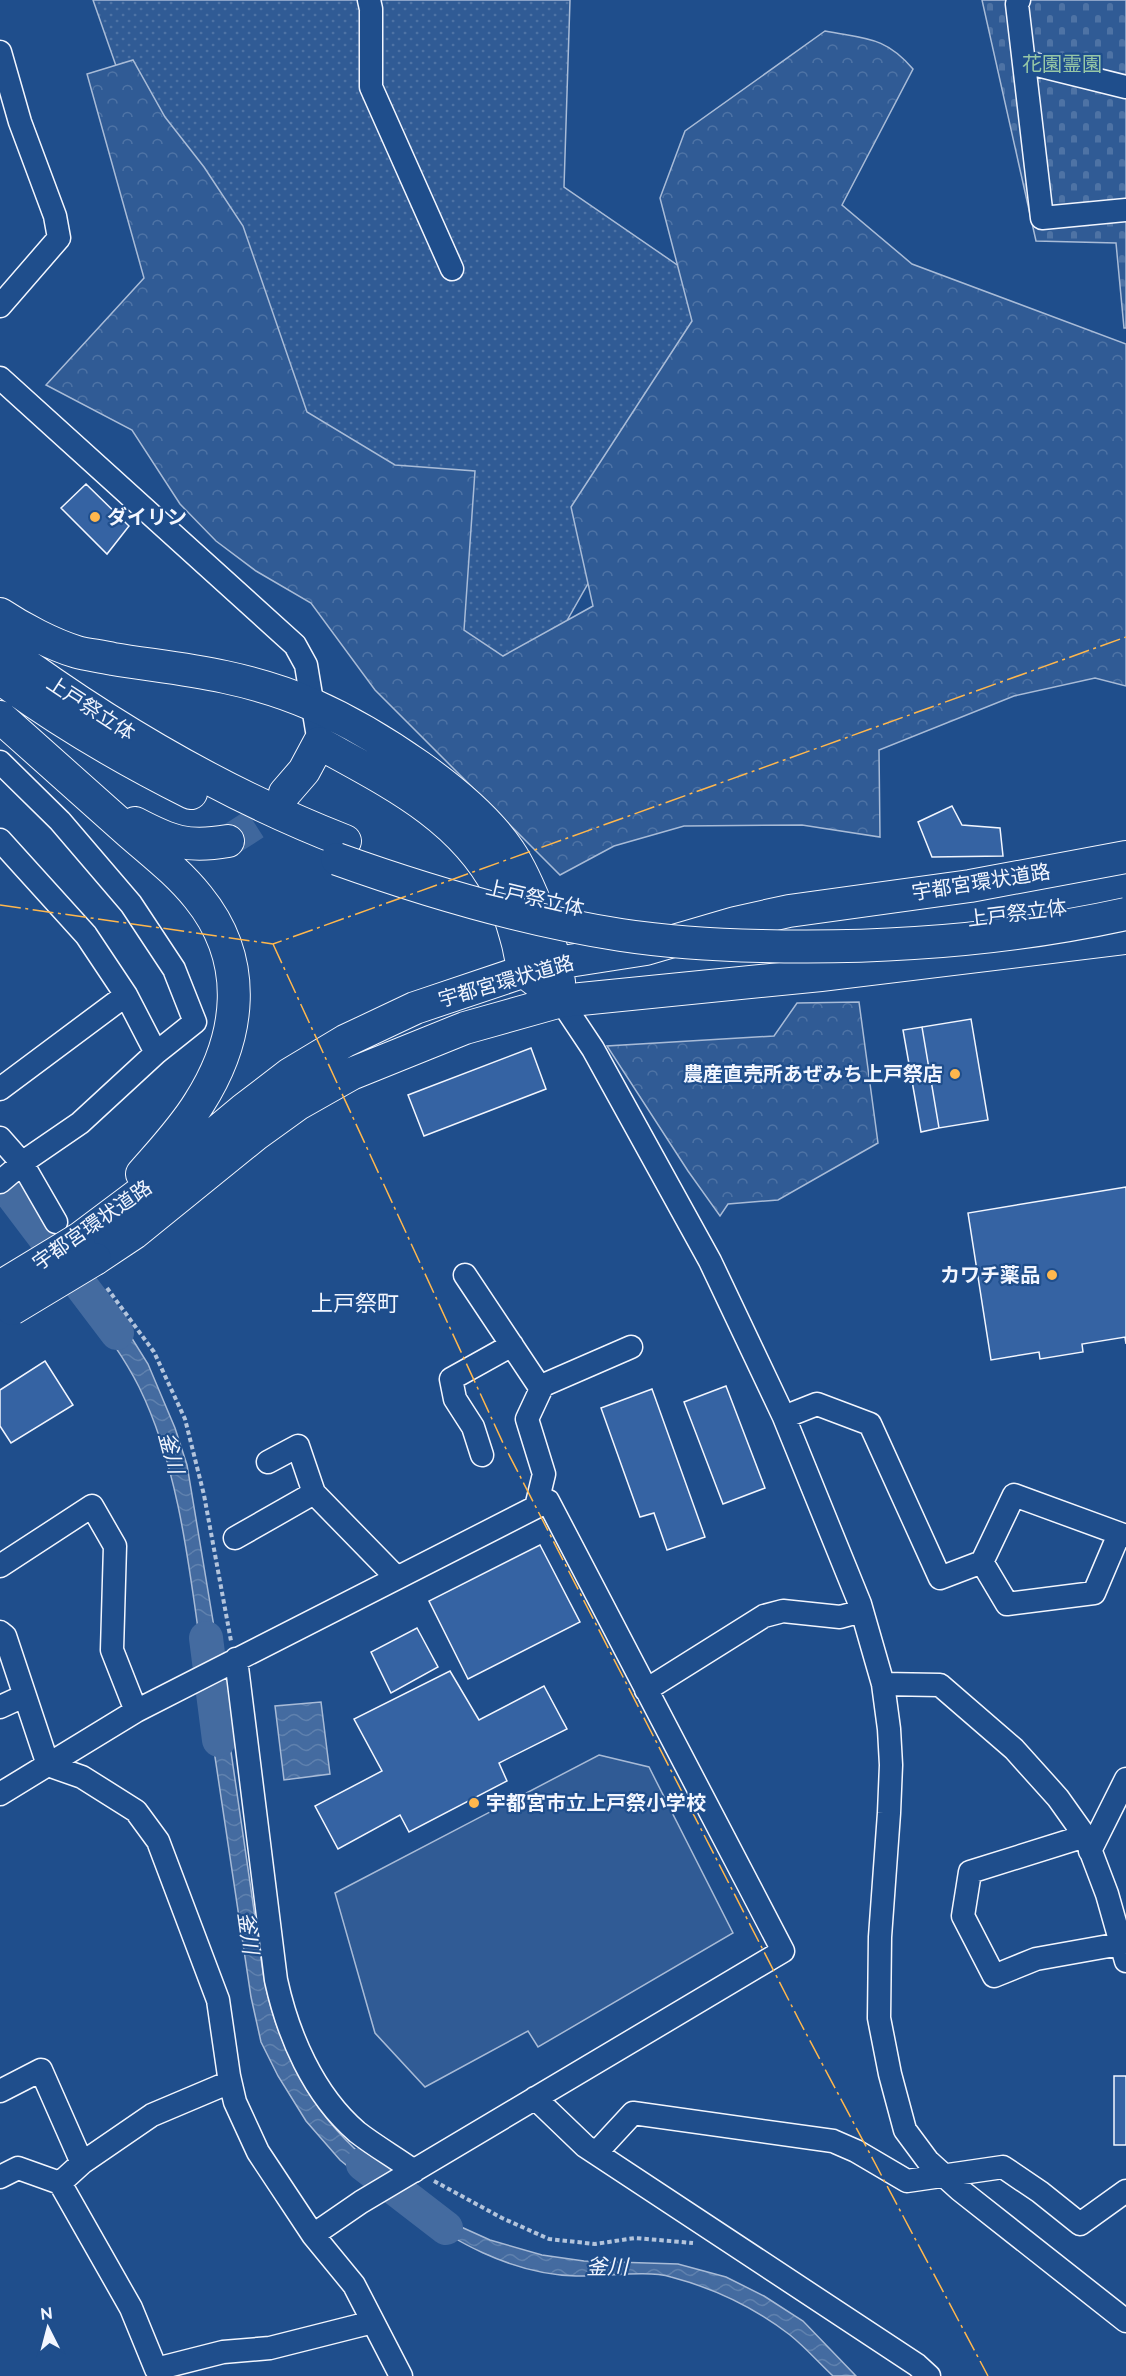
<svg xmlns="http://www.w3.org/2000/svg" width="1126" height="2376" font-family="Raleway,'Noto Sans JP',sans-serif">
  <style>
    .grass { fill: url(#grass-dots); stroke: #a8bbd7; stroke-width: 1.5 }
    .forest { fill: url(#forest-crowns); stroke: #a8bbd7; stroke-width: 1.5 }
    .cemetery { fill: url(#cemetery-stones); stroke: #a8bbd7; stroke-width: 1.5 }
    .built { fill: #305b95; stroke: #a8bbd7; stroke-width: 1.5 }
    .water { fill: url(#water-waves); stroke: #a8bbd7; stroke-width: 1.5 }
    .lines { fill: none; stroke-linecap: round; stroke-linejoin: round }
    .river { stroke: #446ba0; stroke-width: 34 }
    .building { fill: #3563a3; stroke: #f2f6ff; stroke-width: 1.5 }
    .highway-tunnel { stroke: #3f679d; stroke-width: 32; stroke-dasharray: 32 16; stroke-linecap: butt }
    .minor-casing { stroke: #f2f6ff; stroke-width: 25 }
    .highway-casing { stroke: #f2f6ff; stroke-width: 34 }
    .path { stroke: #b3c4dc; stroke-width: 4; stroke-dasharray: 4.5 3; stroke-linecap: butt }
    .minor { stroke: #1f4e8c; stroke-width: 22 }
    .highway { stroke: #1f4e8c; stroke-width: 32 }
    .highway-bridge-casing { stroke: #f2f6ff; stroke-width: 34; stroke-linecap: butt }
    .highway-bridge { stroke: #1f4e8c; stroke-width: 32 }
    .power { stroke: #ffb74d; stroke-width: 1.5; stroke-dasharray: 21 4.5 3 4.5; stroke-linecap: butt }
    .poi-dot { fill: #ffb74d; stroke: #1f4e8c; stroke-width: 2 }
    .labels { text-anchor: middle; stroke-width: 4.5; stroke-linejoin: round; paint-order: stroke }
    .park-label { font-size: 20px; fill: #97c8a6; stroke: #1f4e8c }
    .poi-label { font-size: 20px; font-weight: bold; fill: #f2f6ff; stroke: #1f4e8c; text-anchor: start }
    .street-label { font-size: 20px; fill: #f2f6ff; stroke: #1f4e8c }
    .water-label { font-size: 21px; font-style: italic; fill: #f2f6ff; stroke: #1f4e8c }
    .quarter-label { font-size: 22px; fill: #f2f6ff; stroke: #1f4e8c }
  </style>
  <defs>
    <pattern id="grass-dots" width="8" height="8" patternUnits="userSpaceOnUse" patternTransform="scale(1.5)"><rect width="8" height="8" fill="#305b95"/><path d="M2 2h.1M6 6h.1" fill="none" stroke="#4e73a5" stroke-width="1.8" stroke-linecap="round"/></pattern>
    <pattern id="forest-crowns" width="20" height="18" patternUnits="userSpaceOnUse" patternTransform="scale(1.5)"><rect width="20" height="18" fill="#305b95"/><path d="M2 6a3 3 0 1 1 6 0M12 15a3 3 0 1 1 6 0" fill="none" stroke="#4e73a5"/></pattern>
    <pattern id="cemetery-stones" width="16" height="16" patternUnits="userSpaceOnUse" patternTransform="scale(1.5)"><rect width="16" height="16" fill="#305b95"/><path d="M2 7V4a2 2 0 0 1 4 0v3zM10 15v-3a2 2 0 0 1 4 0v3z" fill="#4e73a5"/></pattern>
    <pattern id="water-waves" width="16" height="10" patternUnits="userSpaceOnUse" patternTransform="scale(1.5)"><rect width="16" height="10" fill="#446ba0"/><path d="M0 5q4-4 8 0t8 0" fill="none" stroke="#5f81ae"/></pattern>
  </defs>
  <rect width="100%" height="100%" fill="#1f4e8c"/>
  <path class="grass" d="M93,0H570L564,187L734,304L648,478L519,705L217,355Z"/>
  <path class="forest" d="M825,31C865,39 885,36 913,69L842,205L912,264L1126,344V686L1095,678L1014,696L879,750L880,837L802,825L684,826L614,846L560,875L375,690L311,603L256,571L216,541L180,504L132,430L46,385L144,278L87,74L133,60L165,117L204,167L243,226L307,412L395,465L475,471L464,630L503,656L593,606L571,507L692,321L660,198L685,131Z
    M859,1002L878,1143L778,1200L728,1204L720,1216L688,1171L607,1046L774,1036L797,1003Z"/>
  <path class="cemetery" d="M982,0H1126V328H1124L1116,243L1036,241Z"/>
  <path class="built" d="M599,1755L649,1767L733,1933L538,2047L528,2031L425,2087L375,2033L335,1893Z"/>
  <path class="water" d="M15,1182L51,1228L31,1241L0,1197V1194Z
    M97,1290L128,1332L148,1364L175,1428L187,1465L219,1657L203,1665C190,1574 180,1470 139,1387C123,1355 102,1328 81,1300Z
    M222,1690L264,1979C277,2042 306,2103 354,2148C365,2159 380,2166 392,2175L372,2186L340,2160L306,2121L278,2076L261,2042L251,1997L206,1697Z
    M321,1702L330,1774L284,1780L275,1706Z
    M417,2193L459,2226L490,2240L542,2255L584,2261L678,2264L726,2277L764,2296L803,2321L856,2376H833C819,2363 805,2347 790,2335C755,2308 713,2288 671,2277C647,2270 603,2277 576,2276C509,2274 453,2240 400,2204Z"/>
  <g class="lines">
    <path class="river" d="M14,1197L117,1333
      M206,1638L219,1740
      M363,2164L446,2228"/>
  </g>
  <path class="building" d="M86,484L129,526L107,554L61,508Z
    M952,806L962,825L1000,828L1003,856L932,857L918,822Z
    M971,1019L988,1120L939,1128L922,1027Z
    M922,1027L939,1128L921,1132L903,1030Z
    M531,1048L546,1089L424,1136L408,1095Z
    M1126,1187V1344L1125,1337L1082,1344L1083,1352L1040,1359L1039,1352L991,1360L968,1213Z
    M45,1361L73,1405L11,1443L0,1426V1390Z
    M726,1386L765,1488L723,1504L684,1402Z
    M652,1389L705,1537L667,1550L654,1513L640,1517L601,1408Z
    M540,1545L580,1622L468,1679L429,1601Z
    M417,1628L438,1667L391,1693L371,1652Z
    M450,1671L479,1720L544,1686L567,1729L499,1763L507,1781L409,1832L400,1815L338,1849L315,1806L382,1771L354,1719Z
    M1114,2076H1126V2145H1114Z"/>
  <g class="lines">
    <path class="highway-tunnel" d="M228,841L261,820L285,793"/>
    <g class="minor-casing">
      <path id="minor" d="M369,0L371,9V87L452,269
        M1019,0L1017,4L1042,218L1126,210
        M0,52L20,122L55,216L59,238L0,306
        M1025,62L1126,87
        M0,378L295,645L306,665L319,743
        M0,762L60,821L131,904L174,969L195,1022L156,1053
        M0,840L86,935L126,995L156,1053L80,1123L26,1160L0,1182
        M561,1001L593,1049L710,1261L784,1417L860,1604L883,1684L889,1729L891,1765L889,1813L880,1937L879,2018L890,2074L905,2130L928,2161L960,2190L1126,2321
        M0,1089L126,995
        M0,1138L22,1163L56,1222
        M465,1275L541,1389L527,1419L544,1474L536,1507
        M539,1387L631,1347
        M784,1417L817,1404L870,1424L940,1578L982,1562L1014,1495L1126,1536
        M482,1455L473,1427L455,1399L451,1379L512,1345
        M268,1462L298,1446L314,1493L396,1577
        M235,1538L314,1493
        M982,1562L1007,1604L1094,1593L1119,1534
        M0,1566L92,1506L115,1546L112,1650L136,1711
        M0,1632L5,1636L48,1765
        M236,1659L276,1980C288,2035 313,2094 357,2132C375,2146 396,2158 414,2171
        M883,1684L940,1685L1014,1749L1058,1798L1085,1836L1107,1894L1126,1961
        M646,1690L764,1616L783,1611L840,1617L862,1611
        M0,1707L24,1696
        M48,1765L82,1777L136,1811L158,1841L218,2000L229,2076L235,2102L258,2152L313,2235L354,2285L401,2376
        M0,1794L136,1711L548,1501L783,1951L361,2202L313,2235
        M1085,1836L970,1872L963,1916L994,1976L1036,1959L1120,1944
        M1090,1851L1126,1779
        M230,2082L152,2115L82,2163L60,2183L131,2308L156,2369L223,2352L270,2348L373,2322
        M0,2091L41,2070L82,2163
        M535,2098L585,2146L917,2365L929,2376
        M596,2153L633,2113L833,2141L856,2151L907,2181L1003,2167L1040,2192L1080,2224L1126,2191
        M0,2177L18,2168L60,2183"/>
    </g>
    <g class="highway-casing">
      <path id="highway" d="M0,614C21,628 53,645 77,652C88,655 101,656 113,659C150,665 188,669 225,677C253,683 284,692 311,704C374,732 471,794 509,851C529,881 554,947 559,982
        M0,646C107,725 221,793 345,841
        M0,678C60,722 125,760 191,793
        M0,717C43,755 86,794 129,832C153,853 178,872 198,897C250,961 241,1037 199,1103C183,1129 162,1151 142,1174
        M285,793L304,771L319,743C387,781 460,815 498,887C507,904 513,925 518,944C520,952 521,963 525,970C528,976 537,981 542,985
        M135,823C171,842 187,848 228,841
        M79,1239L171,1170L243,1110L290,1074L345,1041L415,1008L525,971L556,963L646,949L735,923L789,911L970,886L1126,857
        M95,1259L134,1233L255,1135L298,1104L351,1074L465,1028L561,1001L821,975L1126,938"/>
    </g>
    <path class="path" d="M107,1288L154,1352L185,1419L204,1495L231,1641
      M434,2181L502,2218L549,2239L595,2244L635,2238L693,2243"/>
    <use href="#minor" class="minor"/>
    <use href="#highway" class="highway"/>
    <g class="highway-bridge-casing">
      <path id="highway-bridge" d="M337,859C429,892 523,920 621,935C667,942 714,945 761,946C882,949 1007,940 1126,914
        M0,1287L79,1239
        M12,1309L95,1259"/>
    </g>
    <use href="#highway-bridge" class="highway-bridge"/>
    <path class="power" d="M0,905L273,944L1126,637
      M273,944L503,1443L800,2022L988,2376"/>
  </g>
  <g class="poi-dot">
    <circle cx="95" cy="517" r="6"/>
    <circle cx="955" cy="1074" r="6"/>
    <circle cx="1052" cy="1275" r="6"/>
    <circle cx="474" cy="1803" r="6"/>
  </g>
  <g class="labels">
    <g class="park-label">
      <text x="1062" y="71">花園霊園</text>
    </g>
    <g class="poi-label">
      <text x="107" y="524">ダイリン</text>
      <text x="943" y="1081" text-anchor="end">農産直売所あぜみち上戸祭店</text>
      <text x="1040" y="1282" text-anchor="end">カワチ薬品</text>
      <text x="486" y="1810">宇都宮市立上戸祭小学校</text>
    </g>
    <g class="street-label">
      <text transform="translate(91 708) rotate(33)" y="7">上戸祭立体</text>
      <text transform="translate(981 882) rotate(-9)" y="7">宇都宮環状道路</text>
      <text transform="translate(535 898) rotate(13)" y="7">上戸祭立体</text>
      <text transform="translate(1017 913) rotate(-7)" y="7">上戸祭立体</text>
      <text transform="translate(506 981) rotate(-16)" y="7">宇都宮環状道路</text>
      <text transform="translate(92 1225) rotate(-35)" y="7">宇都宮環状道路</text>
    </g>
    <g class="water-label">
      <text transform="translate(171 1453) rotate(75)" y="7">釜川</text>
      <text transform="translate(248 1933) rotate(82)" y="7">釜川</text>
      <text x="607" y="2274">釜川</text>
    </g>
    <g class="quarter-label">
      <text x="355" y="1311">上戸祭町</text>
    </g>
  </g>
  <g transform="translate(48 2328) rotate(354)" stroke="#1f4e8c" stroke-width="4.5" paint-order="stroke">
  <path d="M0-4.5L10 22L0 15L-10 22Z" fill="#f2f6ff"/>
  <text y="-9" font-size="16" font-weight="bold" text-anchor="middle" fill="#f2f6ff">N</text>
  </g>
</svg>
